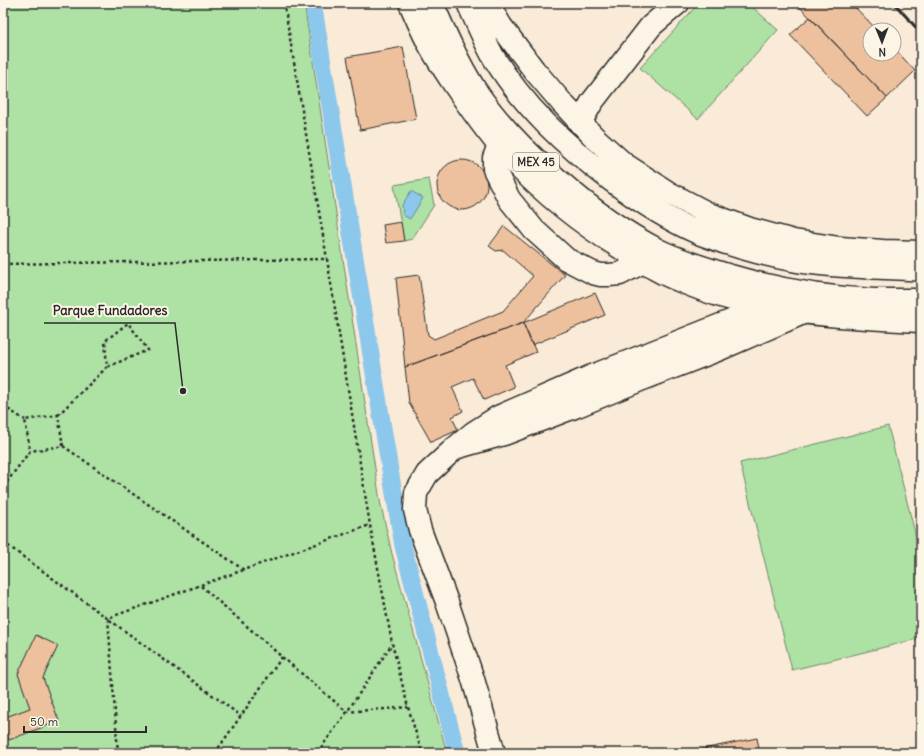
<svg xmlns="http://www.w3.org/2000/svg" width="924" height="756" font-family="Delius,sans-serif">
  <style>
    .green { fill: #ade2a4; stroke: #6c8668 }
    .water { fill: #8cc7ec; stroke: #65899f }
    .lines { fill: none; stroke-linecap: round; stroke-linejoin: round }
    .canal { stroke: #8cc7ec; stroke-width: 17 }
    .building { fill: #eec19e; stroke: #2b2b2b }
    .minor-casing { stroke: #2b2b2b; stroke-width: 25 }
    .major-casing { stroke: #2b2b2b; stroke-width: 25 }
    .path { stroke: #2b2b2b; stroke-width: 2.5; stroke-dasharray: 3 3; stroke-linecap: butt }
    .minor { stroke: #fcf5e5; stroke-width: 22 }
    .major { stroke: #fcf5e5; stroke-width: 22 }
    .rail { stroke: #2b2b2b; stroke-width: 3 }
    .labels { text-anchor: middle; stroke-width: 4; stroke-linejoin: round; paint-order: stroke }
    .shield { fill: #fcf5e5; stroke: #6a6863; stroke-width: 1 }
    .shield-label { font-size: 11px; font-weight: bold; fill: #2b2b2b }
    .leader { fill: none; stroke: #2b2b2b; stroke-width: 1.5 }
    .callout-dot { fill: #2b2b2b; stroke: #fcf5e5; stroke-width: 1.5 }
    .callout-label { font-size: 13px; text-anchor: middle; font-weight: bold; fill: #2b2b2b; stroke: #fcf5e5; stroke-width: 4; stroke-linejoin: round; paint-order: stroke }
  </style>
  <rect width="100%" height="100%" fill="#f9ebd7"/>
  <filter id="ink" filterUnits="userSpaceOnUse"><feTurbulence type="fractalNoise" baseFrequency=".025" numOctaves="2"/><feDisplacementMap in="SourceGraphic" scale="8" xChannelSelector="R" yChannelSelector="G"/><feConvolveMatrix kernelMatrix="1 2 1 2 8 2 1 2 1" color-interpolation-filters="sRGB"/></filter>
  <g filter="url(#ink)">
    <path class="green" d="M3,3H304L380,501L392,554L447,753H3Z
      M699,3H748L778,30L698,119L640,68Z
      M429,179L434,205L412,239L404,241L394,185Z
      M888,426L921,557V638L792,670L740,463Z"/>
    <path class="water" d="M411,191L423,198L410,219L403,215L402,205Z"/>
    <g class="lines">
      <path class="canal" d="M313,3L389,464L403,546L457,753"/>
    </g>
    <path class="building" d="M796,3H851L877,30H870V54H894V48L915,71L887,98Z
      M810,17L887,98L867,116L790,35Z
      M403,47L416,119L360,130L347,57Z
      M437 185a25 25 0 1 1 50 0a25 25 0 1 1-50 0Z
      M401,222L404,241L386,243L383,225Z
      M504,226L565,275L523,323L405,367L396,278L419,275L428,335L434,339L503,311L533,276L503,250L496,251L489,246Z
      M595,293L605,315L532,345L523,323Z
      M523,323L536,352L505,365L514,387L484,400L473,378L452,387L463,411L452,417L458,430L431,442L409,403L405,367Z
      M36,635L58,646L43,678L59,721L9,740L3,723V718L30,708L18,674Z
      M757,738L760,753H683Z"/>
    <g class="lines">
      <g class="minor-casing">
        <path id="minor" d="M580,123L592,102L651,26L678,3
          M499,145L494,158V169L509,199L534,230L566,259L593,273L601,275H609L620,274L643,262
          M766,307L592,376L498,417L473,433L455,448L504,434L577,406L640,380L720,349L803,313
          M455,448L427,474L416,493L415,510L420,530L447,602L473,679L494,753"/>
      </g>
      <g class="major-casing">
        <path id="major" d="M410,3C416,17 422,31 429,44C438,61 449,77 460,93C475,115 491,137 509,157C542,192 580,223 621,248C637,258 652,268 669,276C691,286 715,295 739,301C798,315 860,318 921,321
          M432,3C445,33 458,63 476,91C498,124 527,153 557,179C588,207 623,232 660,251C681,261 704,268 727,275C775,289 825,298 875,300C890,300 906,300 921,300
          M468,3C476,21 484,40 494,58C524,107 565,145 611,180C639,201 668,220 701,234C732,246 765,255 797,261C838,268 880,267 921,270
          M487,3L501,26L534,70L563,104L595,138L624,164L669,193L709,214L750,229L794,241L840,248L883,251L921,252"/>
      </g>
      <path class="path" d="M284,3L327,259
        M3,264L327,259L370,525L392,643L408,707L422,753
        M3,406L25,420
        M58,415L107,367L105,341L128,323L148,350L107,367
        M63,446L244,570
        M3,487L30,451L25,420L58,415L63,446L30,451
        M3,542L241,716
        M201,586L282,657L347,712L408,707
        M118,753L108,618L370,525
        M215,753L282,657
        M317,753L347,712L392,644"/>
      <use href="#minor" class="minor"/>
      <use href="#major" class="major"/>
      <path class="rail" d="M894,3L921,33"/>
    </g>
  </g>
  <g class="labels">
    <rect class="shield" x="513" y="153" width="46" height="18" rx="3"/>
    <g class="shield-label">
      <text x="536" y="166">MEX 45</text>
    </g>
  </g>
  <path class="leader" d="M183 391L175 323H44"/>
  <circle class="callout-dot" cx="183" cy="391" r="4"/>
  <g class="callout-label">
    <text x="110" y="315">Parque Fundadores</text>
  </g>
  <rect width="924" height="756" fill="none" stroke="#fcf5e5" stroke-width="16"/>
  <rect x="8" y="8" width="908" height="740" fill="none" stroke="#2b2b2b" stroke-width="1.5" filter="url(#ink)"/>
  <g transform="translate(882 42) rotate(179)"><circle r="19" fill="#fcf5e5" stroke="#a8a49b"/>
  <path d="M0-3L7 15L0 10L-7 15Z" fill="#2b2b2b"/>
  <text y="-6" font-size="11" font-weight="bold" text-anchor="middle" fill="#2b2b2b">N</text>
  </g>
  <path d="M24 726v6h122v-6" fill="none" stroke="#2b2b2b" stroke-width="2"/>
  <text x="30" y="726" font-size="12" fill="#2b2b2b" stroke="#fcf5e5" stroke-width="3" paint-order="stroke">50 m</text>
</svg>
